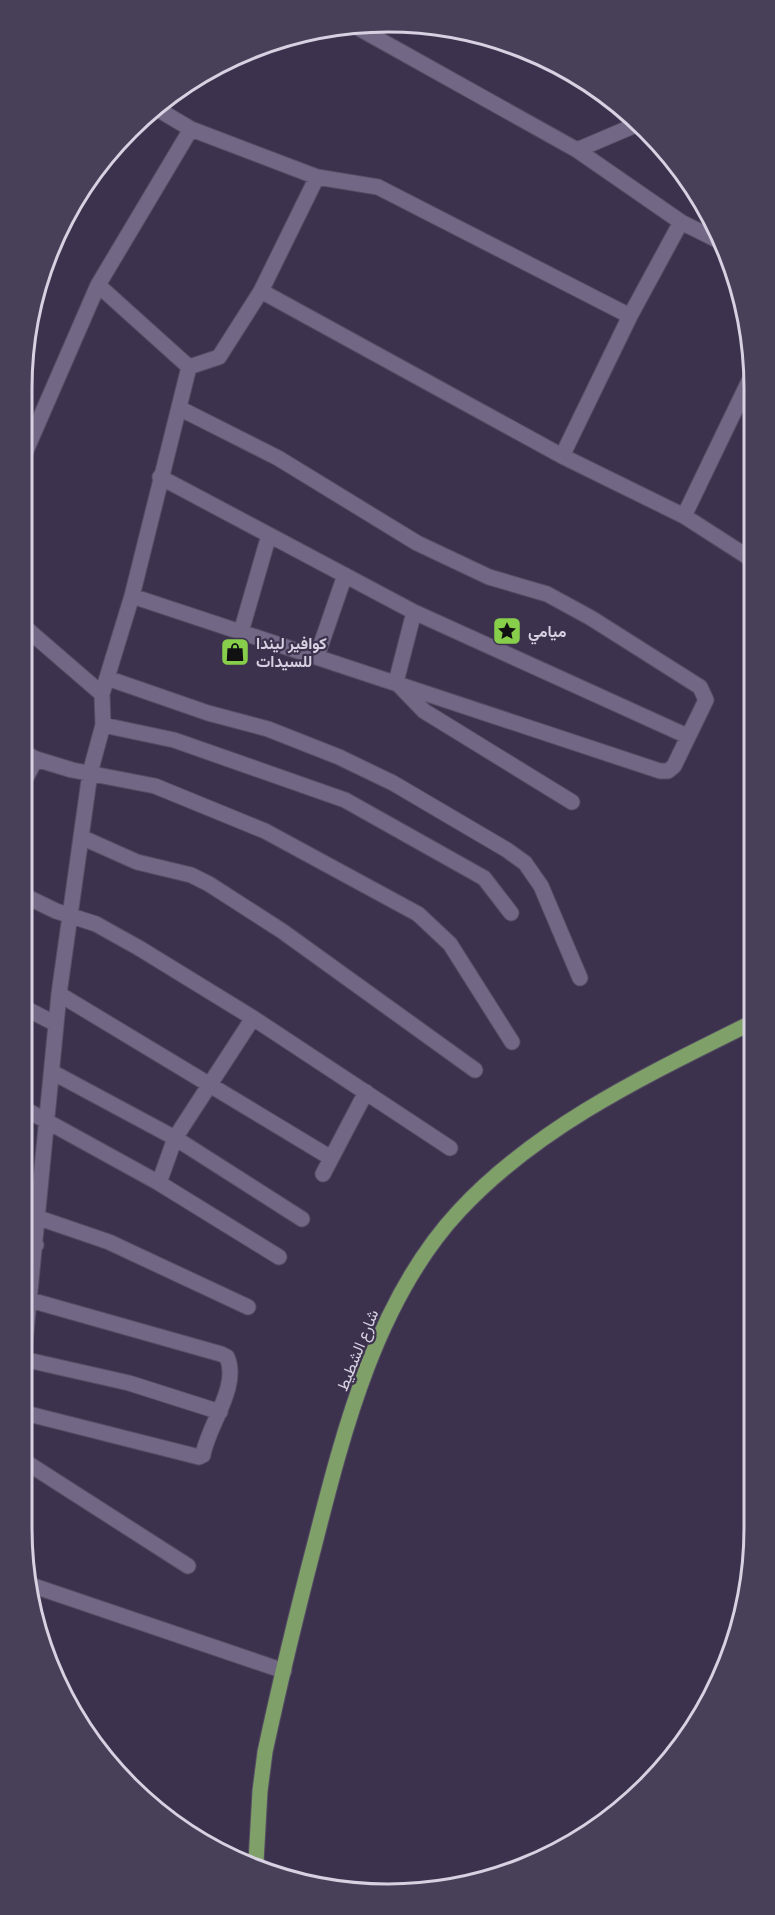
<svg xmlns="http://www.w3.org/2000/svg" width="775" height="1915" font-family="Manrope,Vazirmatn,sans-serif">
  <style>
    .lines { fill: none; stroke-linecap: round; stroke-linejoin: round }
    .minor-casing { stroke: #554d63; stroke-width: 17 }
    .major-casing { stroke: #554d63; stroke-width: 17 }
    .minor { stroke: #726785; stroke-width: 15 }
    .major { stroke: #7fa069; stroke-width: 15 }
    .labels { text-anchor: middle; stroke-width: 4.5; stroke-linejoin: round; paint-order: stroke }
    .poi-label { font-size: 16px; font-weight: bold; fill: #d7d1e2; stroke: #3c324d; text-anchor: start }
    .street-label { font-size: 16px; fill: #d7d1e2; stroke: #3c324d }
    .rim { fill: none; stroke: #d7d1e2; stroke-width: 3 }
  </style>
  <rect width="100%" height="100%" fill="#3c324d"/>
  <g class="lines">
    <g class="minor-casing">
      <path id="minor" d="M353,25L577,150L681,222L721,242
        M159,110L191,129L317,177L378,187L630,316
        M577,150L638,124
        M98,285L189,367
        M261,291L562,456L684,516L751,559
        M189,367L219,357L261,291L317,177
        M562,456L630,316L681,222
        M21,462L98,285L191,129
        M160,477L414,612L687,736
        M684,516L751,377
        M132,596L660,771H668L674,766L706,700L700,687L591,618L547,594L489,577L417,543L278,458L179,408
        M414,612L396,682L424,711L572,802
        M21,624L102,694
        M241,632L269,535
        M317,656L345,575
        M107,678L208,713L268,729L339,757L393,783L507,850L525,863L541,886L580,978
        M103,725L174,740L345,800L484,878L511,913
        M21,751L36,759L72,770L155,786L265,831L418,914L450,944L512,1042
        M21,787L36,759
        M81,837L137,862L191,875L209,884L282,931L475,1070
        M21,894L56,911L96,924L139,948L253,1018L450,1148
        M59,994L331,1158
        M21,1006L56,1024
        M52,1072L175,1138L302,1219
        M21,1107L159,1183L279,1257
        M323,1174L366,1092
        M159,1183L175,1138L253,1018
        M39,1218L109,1242L248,1307
        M21,1237L36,1245
        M23,1359L129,1383L220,1412
        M21,1383L59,994L90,773L103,725L102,694L132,596L189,367
        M21,1412L199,1457L203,1455C208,1425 240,1387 227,1357L221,1354L30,1300
        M21,1459L188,1566
        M31,1585L284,1671"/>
    </g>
    <g class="major-casing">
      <path id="major" d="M256,1862L260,1791L265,1752C280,1682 297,1612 315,1543C344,1429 377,1299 459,1211C539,1125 649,1074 753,1022"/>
    </g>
    <use href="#minor" class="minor"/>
    <use href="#major" class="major"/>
  </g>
  <defs>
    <g id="sight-square" transform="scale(1.5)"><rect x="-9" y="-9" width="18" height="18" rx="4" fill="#87cf4b" stroke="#3c324d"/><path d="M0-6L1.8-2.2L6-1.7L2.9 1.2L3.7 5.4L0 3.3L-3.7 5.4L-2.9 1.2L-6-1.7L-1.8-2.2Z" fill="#111"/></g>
    <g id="shop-square" transform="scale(1.5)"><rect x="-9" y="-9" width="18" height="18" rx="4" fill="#87cf4b" stroke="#3c324d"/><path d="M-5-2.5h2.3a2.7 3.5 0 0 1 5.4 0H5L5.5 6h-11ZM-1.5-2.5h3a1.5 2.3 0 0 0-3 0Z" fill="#111"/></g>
  </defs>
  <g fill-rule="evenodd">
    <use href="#sight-square" x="507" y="631"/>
    <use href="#shop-square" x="235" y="652"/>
  </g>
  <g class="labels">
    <g class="poi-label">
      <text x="528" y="637">ميامي</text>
      <text x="256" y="649">كوافير ليندا<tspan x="256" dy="18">للسيدات</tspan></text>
    </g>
    <g class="street-label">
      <text transform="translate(357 1350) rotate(-68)" y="6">شارع الشطيط</text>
    </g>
  </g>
  <path d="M0 0H775V1915H0ZM388 32H388A356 356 0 0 1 744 388V1528A356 356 0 0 1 388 1884H388A356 356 0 0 1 32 1528V388A356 356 0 0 1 388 32Z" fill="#483f59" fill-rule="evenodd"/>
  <path class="rim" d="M388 32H388A356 356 0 0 1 744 388V1528A356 356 0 0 1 388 1884H388A356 356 0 0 1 32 1528V388A356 356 0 0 1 388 32Z"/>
</svg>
